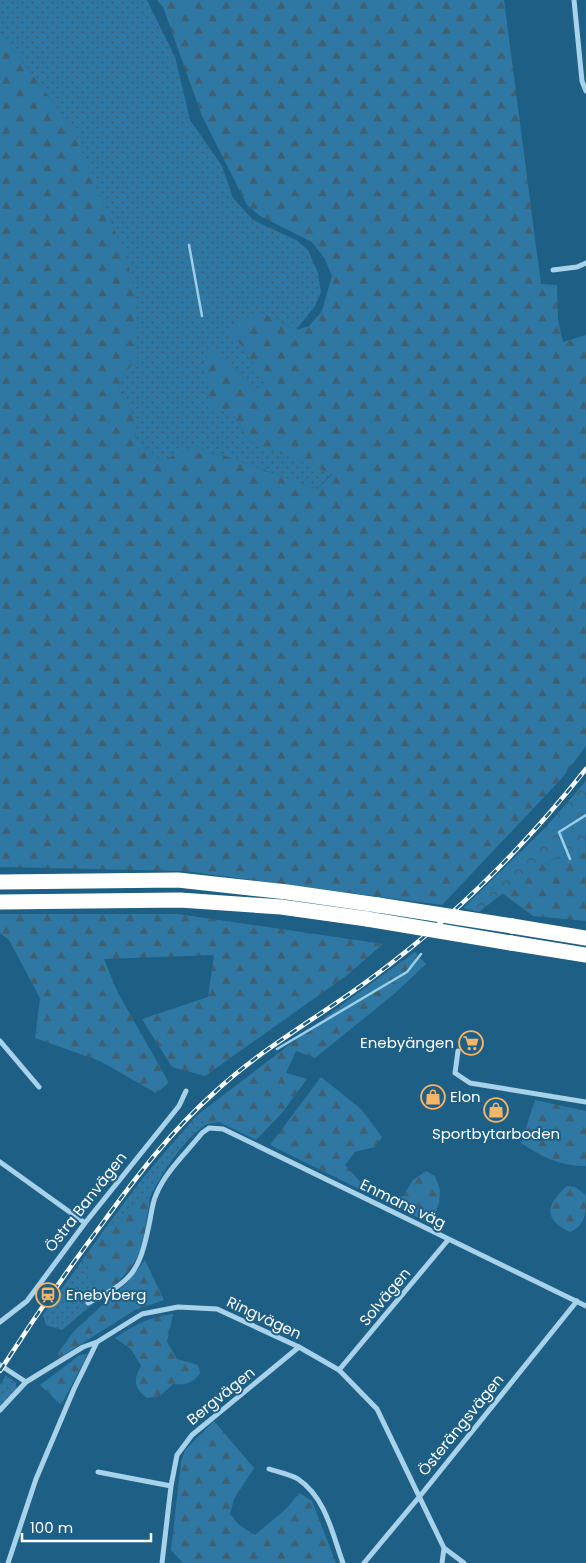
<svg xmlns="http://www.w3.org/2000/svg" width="586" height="1563" font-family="Poppins,sans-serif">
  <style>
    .grass { fill: url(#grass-dots) }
    .forest { fill: url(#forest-firs) }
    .park { fill: url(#park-crowns) }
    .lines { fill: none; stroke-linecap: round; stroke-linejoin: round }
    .stream { stroke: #9acfec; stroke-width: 2.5 }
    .street { stroke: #a7d2ea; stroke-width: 5 }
    .highway { stroke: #fff; stroke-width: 15 }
    .rail-casing { stroke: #fff; stroke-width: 4.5 }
    .rail { stroke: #1e5f86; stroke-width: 2.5; stroke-dasharray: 8; stroke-linecap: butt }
    .highway-bridge { stroke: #fff; stroke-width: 15 }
    .labels { text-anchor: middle; stroke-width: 4; stroke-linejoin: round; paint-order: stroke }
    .poi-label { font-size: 15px; fill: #fff; stroke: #1e5f86; text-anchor: start }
    .street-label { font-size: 15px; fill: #fff; stroke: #1e5f86 }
  </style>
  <defs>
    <pattern id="grass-dots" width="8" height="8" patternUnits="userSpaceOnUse" patternTransform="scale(1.25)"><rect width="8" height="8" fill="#2f78a3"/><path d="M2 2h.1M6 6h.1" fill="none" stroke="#3f6073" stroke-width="1.8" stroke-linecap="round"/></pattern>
    <pattern id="forest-firs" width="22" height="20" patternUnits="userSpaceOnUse" patternTransform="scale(1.25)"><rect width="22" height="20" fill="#2f78a3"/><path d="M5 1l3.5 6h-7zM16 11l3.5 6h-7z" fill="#3f6073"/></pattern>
    <pattern id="park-crowns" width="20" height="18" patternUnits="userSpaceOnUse" patternTransform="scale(1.25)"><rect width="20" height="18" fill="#2f78a3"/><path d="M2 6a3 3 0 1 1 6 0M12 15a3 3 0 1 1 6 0" fill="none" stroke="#3f6073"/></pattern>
  </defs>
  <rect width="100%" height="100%" fill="#1e5f86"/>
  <path class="grass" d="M0,0H147L175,57L190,120L222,166L233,198L253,220L296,240L308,250L318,273L321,292L315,306L296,330L258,311L267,382L254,391L241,374L206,348L208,374L249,441L332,473L317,489L219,454L208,455L197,445L161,462L136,438L132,411L119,390L124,372L71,126L0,32Z
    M196,1116L207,1124C185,1137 161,1174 150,1197L134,1204L121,1222L107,1226L142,1179Z
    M86,1255L101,1297L62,1330L46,1325L43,1315Z
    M6,1375L16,1383V1390L10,1401L0,1414V1385Z"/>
  <path class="forest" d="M157,0H504L541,284L557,285L558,320L563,342L586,335V746L562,778L442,905L184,871L0,867V32L71,126L128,263L136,298L137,362L124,372L119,390L132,411L136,438L161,461L197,445L208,455L219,454L317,489L332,474L249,441L234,416L209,405L206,347L241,374L254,391L267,382L230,330L258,311L296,330L309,326L322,311L332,276L325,259L312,242L260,216L247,205L202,116L163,7Z
    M586,844V921L533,916L502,893L535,868Z
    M0,914H178L383,944L346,976L205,1076L172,1067L142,1019L208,997L214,955L104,959L117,991L169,1083L156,1093L100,1061L35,1038L40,998L9,940L0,933Z
    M415,952L426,964L394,994L315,1058L296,1051L286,1073L307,1079L282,1113L256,1140L219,1122L207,1124L196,1116L344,1003Z
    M321,1077L361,1109L382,1137L375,1147L355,1152L345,1165L364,1186L363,1191L270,1145Z
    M535,1100L586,1111V1166C562,1167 540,1156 521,1143Z
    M426,1171L435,1176L440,1190L439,1203L431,1224L378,1198L383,1192L402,1197L413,1180Z
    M567,1186L575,1187L586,1195C586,1213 586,1225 570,1232C542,1220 547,1203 567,1186Z
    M150,1197C147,1217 145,1241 136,1259C128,1274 113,1286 101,1297L95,1294L86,1255L107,1226L121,1222L134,1204Z
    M145,1260L164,1300L135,1310L59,1358L58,1353L74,1331L127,1283Z
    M173,1314L167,1342L177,1359L198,1365L200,1373C193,1384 185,1385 173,1384L160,1396L147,1398C134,1388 133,1380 141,1366L131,1349L115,1338C134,1325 150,1317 173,1314Z
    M88,1354L61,1405L40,1385L80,1355Z
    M214,1421L254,1468L234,1499L230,1514L239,1525L255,1535L286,1509L299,1493L312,1501L336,1563H183L171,1550L181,1463L185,1450Z"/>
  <path class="park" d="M586,781V844L535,868L479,912L463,908L545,828Z"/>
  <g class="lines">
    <path class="stream" d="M189,245L202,316
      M570,859L559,832L586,815
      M277,1049L407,972L421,954"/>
    <path class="street" d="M574,0L582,81L586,91
      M553,270L577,267L586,263
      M0,1041L39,1087
      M458,1051L455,1073L470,1083L586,1102
      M0,1162L85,1223
      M88,1303C132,1281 139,1273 149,1225C151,1216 152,1204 156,1195C165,1172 187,1152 202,1133L209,1128L223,1129L586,1306
      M0,1322L27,1301L85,1223L179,1106L186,1091
      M0,1365L26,1382L83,1347L97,1342
      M339,1370L448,1240
      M0,1410L26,1382
      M269,1469C278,1472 290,1474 298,1479C326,1498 332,1533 343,1563
      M98,1472L171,1486
      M8,1563L36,1479L74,1389L97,1342L142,1314L178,1307L217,1309L299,1347L339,1370L377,1409L444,1548L464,1563
      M162,1563L171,1486L177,1455L192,1435L299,1347
      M364,1563L420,1496L577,1301
      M442,1563L444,1548"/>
    <path class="highway" d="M0,882L178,880L287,892L378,905
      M0,902L180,900L281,907L367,919
      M512,926L586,938
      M511,943L586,955"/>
    <g class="rail-casing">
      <path id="rail" d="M0,1371C32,1321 66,1272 102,1224C136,1177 171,1131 215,1092C263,1047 321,1016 373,977C452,919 525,846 586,769"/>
    </g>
    <use href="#rail" class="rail"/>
    <path class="highway-bridge" d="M378,905L512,926
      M367,919L511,943"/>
  </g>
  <defs>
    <g id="supermarket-ring" transform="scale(1.25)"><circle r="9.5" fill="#1e5f86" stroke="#f9b466" stroke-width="1.5"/><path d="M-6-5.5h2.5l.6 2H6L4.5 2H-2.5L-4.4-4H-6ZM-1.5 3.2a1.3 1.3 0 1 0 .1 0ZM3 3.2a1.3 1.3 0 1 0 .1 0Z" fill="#f9b466"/></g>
    <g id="shop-ring" transform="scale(1.25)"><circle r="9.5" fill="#1e5f86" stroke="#f9b466" stroke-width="1.5"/><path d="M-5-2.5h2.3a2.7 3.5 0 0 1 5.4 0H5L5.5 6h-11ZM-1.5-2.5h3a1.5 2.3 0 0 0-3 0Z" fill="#f9b466"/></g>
    <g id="station-ring" transform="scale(1.25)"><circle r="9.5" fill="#1e5f86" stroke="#f9b466" stroke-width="1.5"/><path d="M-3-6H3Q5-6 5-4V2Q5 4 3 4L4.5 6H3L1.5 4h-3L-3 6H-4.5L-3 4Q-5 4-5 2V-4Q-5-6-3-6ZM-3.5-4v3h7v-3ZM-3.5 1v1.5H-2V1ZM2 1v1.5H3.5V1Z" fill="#f9b466"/></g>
  </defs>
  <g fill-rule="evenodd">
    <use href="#supermarket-ring" x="471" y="1043"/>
    <use href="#shop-ring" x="433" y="1097"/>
    <use href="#shop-ring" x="496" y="1110"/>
    <use href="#station-ring" x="48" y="1295"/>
  </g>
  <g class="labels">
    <g class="poi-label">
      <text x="454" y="1048" text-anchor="end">Enebyängen</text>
      <text x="450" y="1102">Elon</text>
      <text x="496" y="1139" text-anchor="middle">Sportbytarboden</text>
      <text x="66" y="1300">Enebyberg</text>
    </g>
    <g class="street-label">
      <text transform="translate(86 1202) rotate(-52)" y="5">Östra Banvägen</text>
      <text transform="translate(403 1204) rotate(26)" y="5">Enmans väg</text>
      <text transform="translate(385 1297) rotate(-50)" y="5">Solvägen</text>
      <text transform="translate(264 1318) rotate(25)" y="5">Ringvägen</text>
      <text transform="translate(221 1396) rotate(-39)" y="5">Bergvägen</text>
      <text transform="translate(461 1425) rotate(-51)" y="5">Österängsvägen</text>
    </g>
  </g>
  <path d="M22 1533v8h129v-8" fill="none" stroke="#ffffff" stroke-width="2.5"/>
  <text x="30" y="1533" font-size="15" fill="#ffffff" stroke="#1e5f86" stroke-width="4" paint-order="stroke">100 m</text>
</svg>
